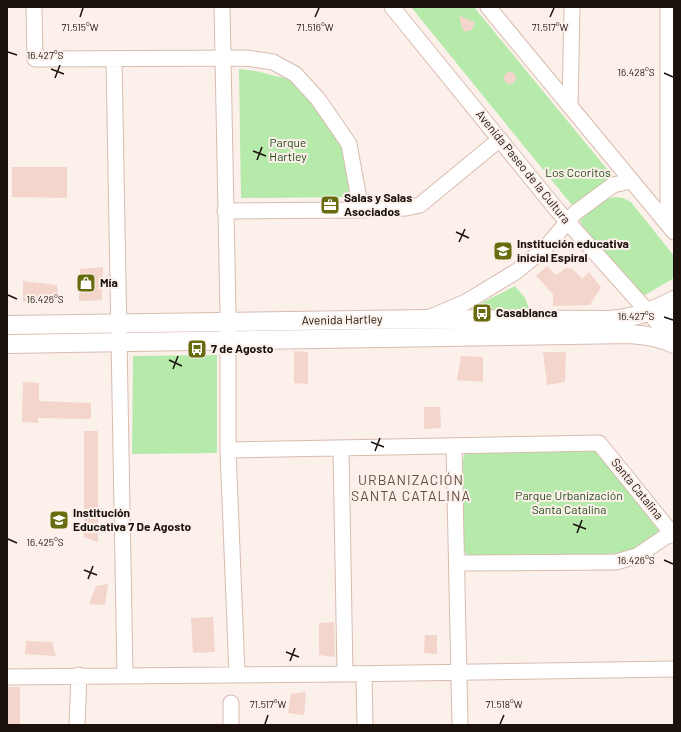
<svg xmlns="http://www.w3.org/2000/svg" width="681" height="732" font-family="Barlow,sans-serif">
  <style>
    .green { fill: #b5eaab }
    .building { fill: #f3d5cb }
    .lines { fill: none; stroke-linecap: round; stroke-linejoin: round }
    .minor-casing { stroke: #d8bcaf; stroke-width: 17 }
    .major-casing { stroke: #d8bcaf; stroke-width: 20 }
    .highway-casing { stroke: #d8bcaf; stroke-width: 23 }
    .minor { stroke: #fff; stroke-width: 15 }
    .major { stroke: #fff; stroke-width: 18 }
    .highway { stroke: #fff; stroke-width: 21 }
    .ticks { fill: none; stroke: #1c120d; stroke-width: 1.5 }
    .labels { text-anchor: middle; stroke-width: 4; stroke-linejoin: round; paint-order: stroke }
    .park-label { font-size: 12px; fill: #1f4a16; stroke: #fcf0ea }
    .street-label { font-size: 12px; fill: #1c120d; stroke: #fcf0ea }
    .poi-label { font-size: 12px; font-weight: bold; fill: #1c120d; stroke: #fcf0ea; text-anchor: start }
    .quarter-label { font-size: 14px; letter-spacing: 1px; fill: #644d41; stroke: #fcf0ea }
    .ticks-label { font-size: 10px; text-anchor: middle; fill: #1c120d; stroke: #fcf0ea; stroke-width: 4; stroke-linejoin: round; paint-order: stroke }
  </style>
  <rect width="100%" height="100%" fill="#fcf0ea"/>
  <path class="green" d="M411,7H474L611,174C606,187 586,203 571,204Z
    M239,69L256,71L288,79L315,104L338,140L348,165L352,197L241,198Z
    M615,197L623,198L631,202L674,256V278L645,295L639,294L581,224L580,220L606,199Z
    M515,286L525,298L530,311L472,312V308Z
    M217,355V453L132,454L133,356Z
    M592,449L599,451L658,528L659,534L651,541L629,552L594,555H467L464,550L463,460L464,455L469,452Z"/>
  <path class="building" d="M459,16L475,22L472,30L465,32L462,28Z
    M504 78a6 6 0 1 1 12 0a6 6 0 1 1-12 0Z
    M12,167H67V198L12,197Z
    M547,266L556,275L566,268L573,269L582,279L589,272L601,287L590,305L553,306V294L536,276Z
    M103,267L102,300L79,301L80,269Z
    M23,281L57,285L59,301H23Z
    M294,351L308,352V384L294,383Z
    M543,352H566L565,382L547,385Z
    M461,356L483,357V382L457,380Z
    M23,382L39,383V401L91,403V419L38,418V423L22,422Z
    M424,407H440L441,428L424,429Z
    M84,431H98V542L84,537Z
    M108,584L105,605L89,604L96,586Z
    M213,617L215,652L193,653L191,618Z
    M334,622L335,657L319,655V623Z
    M425,635H437V654L424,653Z
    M26,641L52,642L56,656L25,654Z
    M7,687H20V725H7Z
    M306,692L304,715L288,713L291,694Z"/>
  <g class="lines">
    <g class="minor-casing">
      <path id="minor" d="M34,7L35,59L247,58L273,62L295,74L318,99L349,144L361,210
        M222,7L228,314V450L237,674
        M392,7L557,210L674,341
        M488,7L674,232
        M114,59L125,675
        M570,106L572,7
        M225,211L361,210L406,208L420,205L500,139
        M668,225V7
        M428,318L466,302L517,271L546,247L575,213L613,185L631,181
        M454,446L460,725
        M341,449L345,674
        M228,450L599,443L674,536
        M458,563L616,562L637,556L674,531
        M364,674L365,725
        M7,677L345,674L674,669
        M77,725L79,675
        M231,725V703"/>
    </g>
    <g class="major-casing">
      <path id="major" d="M7,325L428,319L608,320C634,318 651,312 674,300
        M7,344L630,334C646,335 659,337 674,344"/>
    </g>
    <g class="highway-casing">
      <path id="highway" d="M674,307L670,322L674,341"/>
    </g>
    <use href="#minor" class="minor"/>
    <use href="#major" class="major"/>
    <use href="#highway" class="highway"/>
  </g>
  <path class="ticks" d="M80,17L83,8M315,17L319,8M550,17L554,8M8,52L17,55M51,69L64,74M664,73L673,77M55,78L60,65M253,151L266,156M257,160L262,147M456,232L469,238M459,242L465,229M8,295L17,299M664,317L673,320M169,360L182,366M173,369L178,356M371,442L384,447M375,451L380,438M573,524L586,529M577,533L582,520M8,539L17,543M664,560L673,564M84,570L97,575M88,579L93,566M286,652L299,657M290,661L295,648M265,724L268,715M500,724L504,715"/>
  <defs>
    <g id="office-square" transform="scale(1)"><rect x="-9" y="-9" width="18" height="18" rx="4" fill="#676c0f" stroke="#fcf0ea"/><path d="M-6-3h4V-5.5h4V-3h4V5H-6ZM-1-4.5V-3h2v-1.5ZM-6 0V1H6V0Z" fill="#fff"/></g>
    <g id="school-square" transform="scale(1)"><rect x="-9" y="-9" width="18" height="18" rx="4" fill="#676c0f" stroke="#fcf0ea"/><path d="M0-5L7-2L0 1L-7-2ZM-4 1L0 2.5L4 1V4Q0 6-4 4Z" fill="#fff"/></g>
    <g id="shop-square" transform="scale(1)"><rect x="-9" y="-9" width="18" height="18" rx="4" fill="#676c0f" stroke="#fcf0ea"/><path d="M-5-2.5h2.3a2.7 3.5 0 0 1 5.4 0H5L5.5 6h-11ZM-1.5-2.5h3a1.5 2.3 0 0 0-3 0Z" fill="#fff"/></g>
    <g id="bus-square" transform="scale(1)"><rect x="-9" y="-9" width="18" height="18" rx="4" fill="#676c0f" stroke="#fcf0ea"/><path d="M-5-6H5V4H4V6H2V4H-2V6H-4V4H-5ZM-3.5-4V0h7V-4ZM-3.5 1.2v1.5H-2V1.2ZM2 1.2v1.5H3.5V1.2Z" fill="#fff"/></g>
  </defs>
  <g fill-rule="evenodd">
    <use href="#office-square" x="330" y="205"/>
    <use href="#school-square" x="503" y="251"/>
    <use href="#shop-square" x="86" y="283"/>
    <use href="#bus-square" x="482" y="313"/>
    <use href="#bus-square" x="197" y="349"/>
    <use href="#school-square" x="59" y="520"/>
  </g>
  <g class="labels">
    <g class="park-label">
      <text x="288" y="147">Parque<tspan x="288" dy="14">Hartley</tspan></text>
      <text x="578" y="177">Los Ccoritos</text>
      <text x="569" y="500">Parque Urbanización<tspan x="569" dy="14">Santa Catalina</tspan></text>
    </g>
    <g class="street-label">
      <text transform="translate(523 167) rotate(51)" y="4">Avenida Paseo de la Cultura</text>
      <text transform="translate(342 320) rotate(-1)" y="4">Avenida Hartley</text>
      <text transform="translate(637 489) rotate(51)" y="4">Santa Catalina</text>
    </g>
    <g class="poi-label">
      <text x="344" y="202">Salas y Salas<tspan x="344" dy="14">Asociados</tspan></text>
      <text x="517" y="248">Institución educativa<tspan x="517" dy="14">inicial Espiral</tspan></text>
      <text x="100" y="287">Mía</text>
      <text x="496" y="317">Casablanca</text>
      <text x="211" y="353">7 de Agosto</text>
      <text x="73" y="517">Institución<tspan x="73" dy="14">Educativa 7 De Agosto</tspan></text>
    </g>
    <g class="quarter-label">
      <text x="411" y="485">URBANIZACIÓN<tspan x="411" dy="16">SANTA CATALINA</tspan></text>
    </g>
  </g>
  <g class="ticks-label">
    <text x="80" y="31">71.515°W</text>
    <text x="315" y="31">71.516°W</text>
    <text x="550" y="31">71.517°W</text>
    <text x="45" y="59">16.427°S</text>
    <text x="636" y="76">16.428°S</text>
    <text x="45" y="303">16.426°S</text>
    <text x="636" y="320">16.427°S</text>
    <text x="45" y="546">16.425°S</text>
    <text x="636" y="564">16.426°S</text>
    <text x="268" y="708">71.517°W</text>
    <text x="504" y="708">71.518°W</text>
  </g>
  <rect width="681" height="732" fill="none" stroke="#1c120d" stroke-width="16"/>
</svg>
